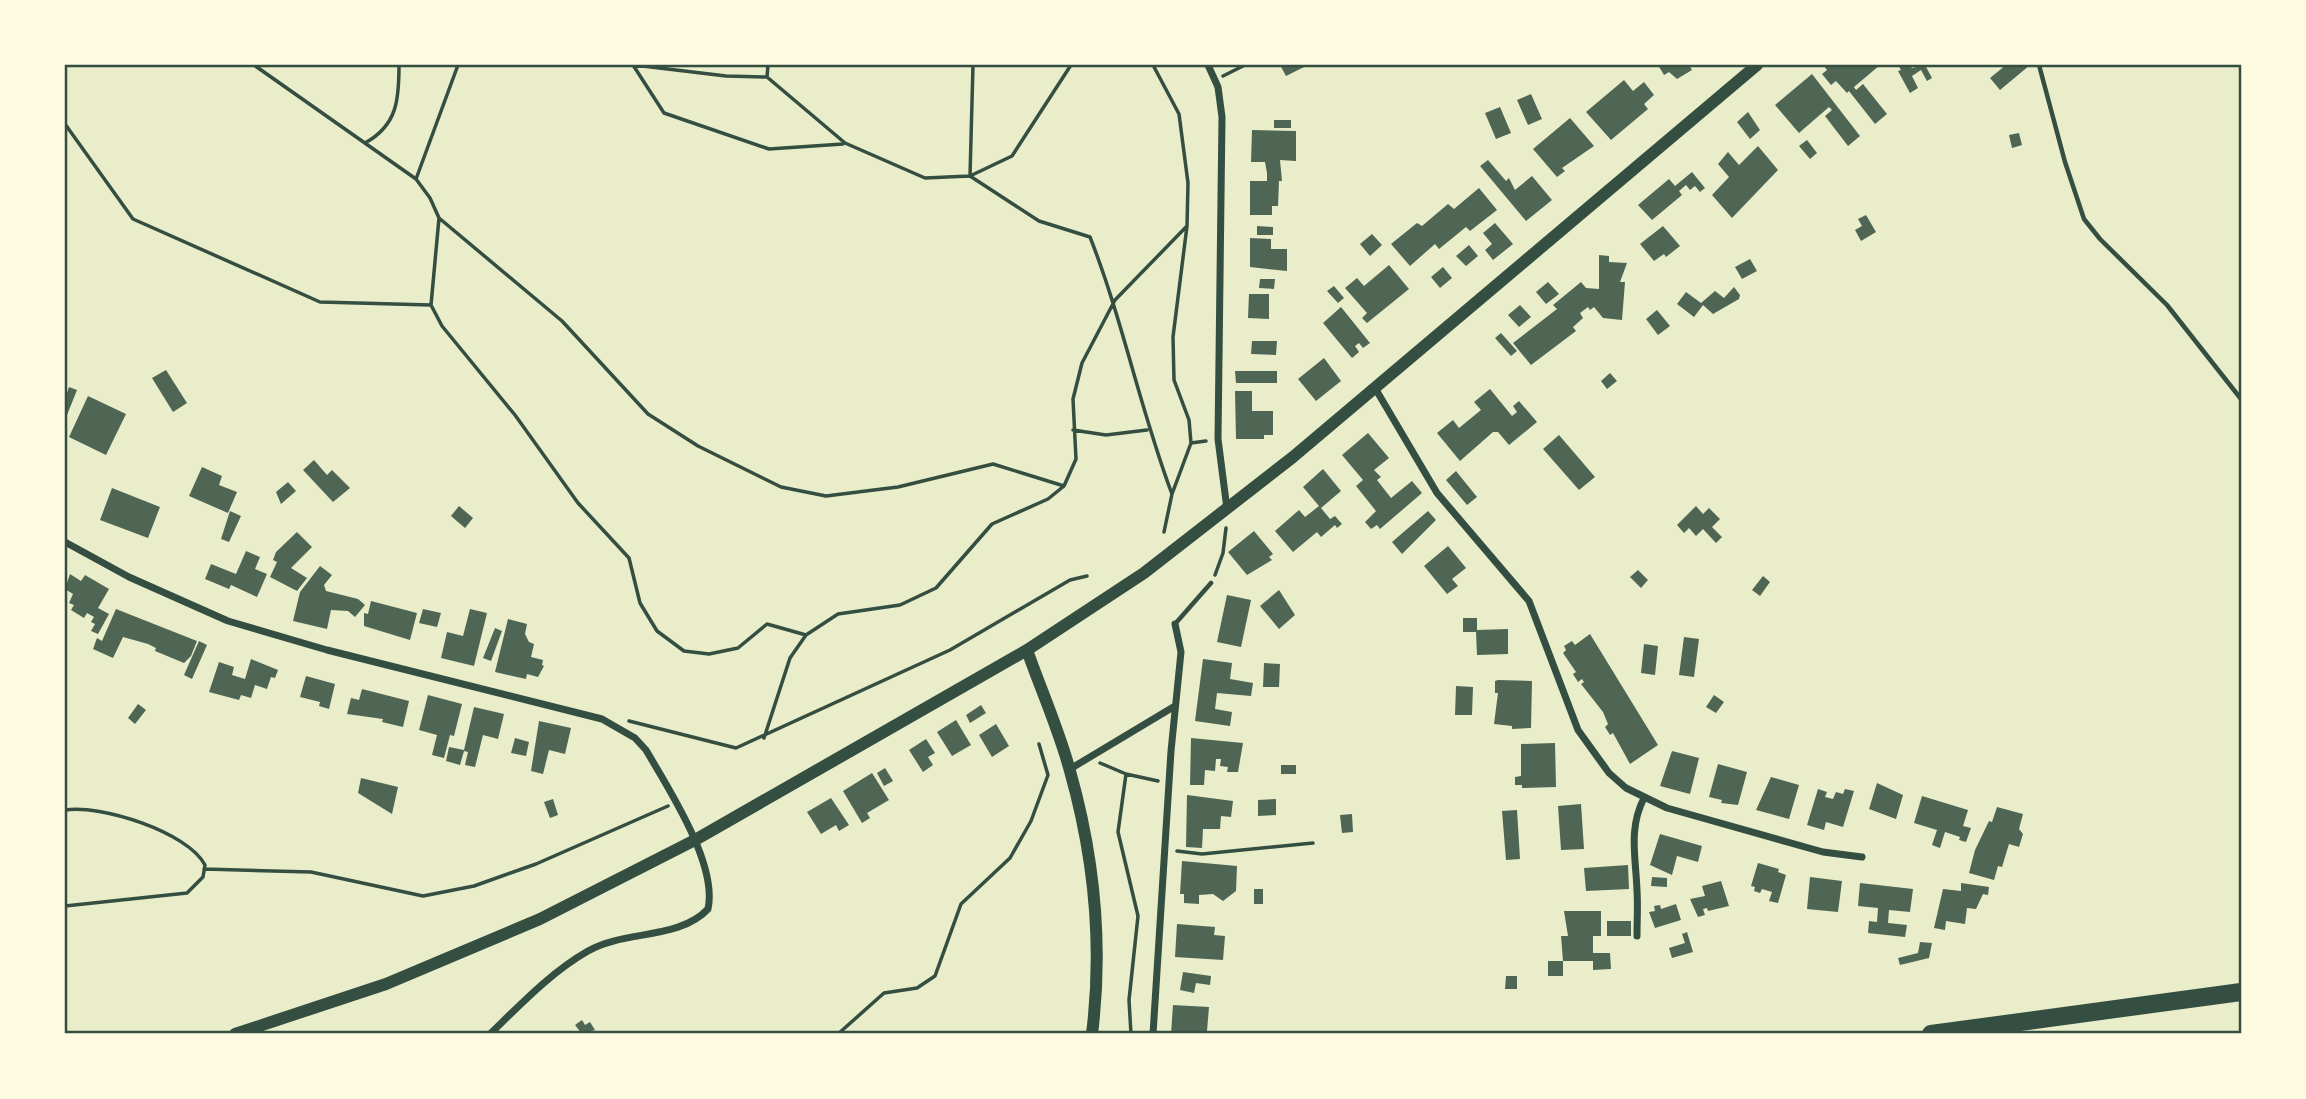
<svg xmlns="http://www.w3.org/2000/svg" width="2306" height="1099" font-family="Inter,sans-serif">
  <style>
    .building { fill: #4f6655 }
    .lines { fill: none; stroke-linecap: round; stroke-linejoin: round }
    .path { stroke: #344e41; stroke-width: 3.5 }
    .service { stroke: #344e41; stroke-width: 4.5 }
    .minor { stroke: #344e41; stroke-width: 7 }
    .secondary { stroke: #344e41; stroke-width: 12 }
    .motorway { stroke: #344e41; stroke-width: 18 }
    .neatline { fill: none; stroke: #344e41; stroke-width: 2.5 }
  </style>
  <rect width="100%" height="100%" fill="#e9edc9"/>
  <path class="building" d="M1280,65H1308L1286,76Z
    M1658,65H1689L1692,70L1677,79L1669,72L1664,75Z
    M1823,65H1880L1854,87L1856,90L1863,84L1887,114L1875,124L1849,91L1847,93L1836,81L1831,85L1822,74L1827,70Z
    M1898,65H1910L1912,68L1925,65L1932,78L1927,81L1921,70L1912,76L1918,88L1910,93L1898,71L1901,70Z
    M2006,65H2030L2000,90L1990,78Z
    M1812,74L1860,136L1848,146L1825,116L1832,110L1829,107L1799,133L1775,105Z
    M1624,80L1633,91L1644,82L1654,95L1644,104L1648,109L1611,140L1586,112Z
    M1531,94L1542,119L1528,125L1517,100Z
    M1500,107L1511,133L1496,139L1485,113Z
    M1748,112L1760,130L1750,139L1737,122Z
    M1570,118L1594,146L1562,168L1565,171L1557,177L1533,149Z
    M1274,120H1291V128H1274Z
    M1252,130L1296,131V161L1280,160L1282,181H1279L1278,206H1272V215H1250V181H1267V173L1265,162H1251Z
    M2019,133L2022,145L2012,148L2009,135Z
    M1807,140L1817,153L1810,159L1799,146Z
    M1758,146L1778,170L1732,218L1712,195L1729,177L1718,164L1728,152L1739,165Z
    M1488,160L1506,181L1509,178L1515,190L1532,176L1552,200L1526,221L1480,166Z
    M1692,172L1705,188L1700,192L1695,186L1690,190L1686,185L1679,191L1682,195L1652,220L1638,205L1669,179L1675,186Z
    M1479,188L1497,210L1470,231L1466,227L1439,249L1435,244L1410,266L1391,244L1417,223L1422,226L1448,204L1454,209Z
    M1866,215L1876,232L1861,241L1855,230L1862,226L1858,219Z
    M1495,223L1513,244L1493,260L1485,250L1492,244L1483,233Z
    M1257,226L1273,227V235H1257Z
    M1663,226L1680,246L1666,257L1664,254L1654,261L1640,244Z
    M1372,234L1382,245L1370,256L1360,244Z
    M1250,238L1271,239V249H1287V271L1250,267Z
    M1469,245L1478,256L1466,266L1456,256Z
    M1599,255L1609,256V262L1627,263L1620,282H1625L1622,320L1603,318L1594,307L1590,310L1588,307L1580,313L1583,318L1573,327L1576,331L1531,365L1513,343L1557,309L1553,305L1581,282L1586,288L1599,289Z
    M1750,259L1757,271L1742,279L1735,267Z
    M1389,265L1409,289L1367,323L1362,318L1367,313L1345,288L1357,278L1364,286Z
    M1443,267L1452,278L1440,288L1431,277Z
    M1260,279H1275L1274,289L1259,288Z
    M1548,282L1559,294L1546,304L1536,292Z
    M1334,286L1344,298L1338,303L1327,291Z
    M1734,287L1740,295L1739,299L1713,314L1703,305L1694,317L1677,304L1686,292L1701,303L1715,291L1724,298Z
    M1249,294H1269V319L1248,318Z
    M1520,305L1531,317L1519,327L1508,315Z
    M1341,307L1370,343L1363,348L1359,343L1355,346L1359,352L1352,358L1323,323Z
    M1657,310L1670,326L1658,335L1646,319Z
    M1501,333L1517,351L1511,356L1495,338Z
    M1252,341H1277L1276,355L1251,354Z
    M1324,358L1341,381L1316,401L1298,379Z
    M166,370L187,403L173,412L152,378Z
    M1235,371H1277V383H1236Z
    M1610,373L1617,381L1607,389L1601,381Z
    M69,387L77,390L67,415L65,414V399Z
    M1490,389L1512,416L1517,412L1513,406L1519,401L1537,422L1509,445L1498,432H1493L1460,461L1437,433L1453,420L1459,428L1481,410L1474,402Z
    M1235,391H1252V411H1273V435H1264V439H1236Z
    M88,396L126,414L106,455L69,437Z
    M1368,433L1389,458L1374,470L1381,477L1377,480L1391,498L1412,481L1422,493L1380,529L1377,525L1371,529L1365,522L1376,511L1356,486L1363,480L1342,455Z
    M1559,435L1595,477L1579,490L1543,449Z
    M314,460L327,475L332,470L350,488L333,502L303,470Z
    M202,467L222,476L219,485L237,492L228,513L189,496Z
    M1323,469L1341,491L1321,508L1330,519L1335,516L1342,524L1337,528L1335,525L1321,537L1317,532L1293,552L1275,531L1299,510L1305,517L1319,506L1303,487Z
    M1456,471L1477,497L1467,505L1446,480Z
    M288,482L296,491L281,504L276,492Z
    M112,488L160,507L148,538L100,520Z
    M459,506L473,518L465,528L451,516Z
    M1696,506L1703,514L1709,508L1720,519L1712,527L1722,537L1716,543L1703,529L1696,536L1689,528L1684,533L1677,525Z
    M230,511L241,516L229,542L221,539Z
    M1428,511L1436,520L1402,554L1392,542Z
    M1254,531L1273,554L1269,557L1272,560L1247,575L1228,552Z
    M297,532L312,547L291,568L307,578L297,591L270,577L277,562L273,560L276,552Z
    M1448,546L1466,568L1452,579L1458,586L1447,594L1424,566Z
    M246,551L260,557L255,569L267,574L257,597L231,585L229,589L205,579L211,564L236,574Z
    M320,566L332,575L324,585L326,591L358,599L365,605L355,617L348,611L331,610L327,629L293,621L300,592Z
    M1638,570L1648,580L1641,588L1630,577Z
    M70,574L81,581L85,575L109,589L98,608L109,614L98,634L91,631L95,624L91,622L94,617L87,613L84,618L71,610L74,605L69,603L73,594L65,589Z
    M1763,576L1770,582L1760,596L1752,590Z
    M1279,590L1295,615L1279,629L1260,606Z
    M1227,595L1251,600L1241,647L1217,642Z
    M371,601L417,613L410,640L364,626V613L368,614Z
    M116,609L197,641L191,656L184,663L155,651L156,648L148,644L123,637L113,658L93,649L97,638L102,641Z
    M423,609L441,613L437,627L419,623Z
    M470,609L487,613L474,666L441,658L447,632L463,636Z
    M1463,618H1477V630L1508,629V654L1477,655L1476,632H1463Z
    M508,619L527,624L525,634L529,642L534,644L531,657L543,660L542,665L544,666L538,677L527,674L526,679L495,672Z
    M495,628L502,631L491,661L483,658Z
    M1590,634L1658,745L1630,764L1613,733L1610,735L1605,727L1608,724L1603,712L1581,684L1584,682L1582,679L1578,682L1573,674L1576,672L1563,653L1566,650L1564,646L1572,641L1575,645Z
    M1684,637L1699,639L1694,677L1679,675Z
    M199,641L207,645L192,679L184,675Z
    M1644,644L1658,646L1655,675L1641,673Z
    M251,659L278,670L275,678L271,677L267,689L255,685L251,698L241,695L239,700L209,692L219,662L234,667L232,675L245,679Z
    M1203,659L1232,663L1230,679L1253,683L1251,696L1217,693L1215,709L1232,712L1230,726L1195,721Z
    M1264,663L1280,664L1279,687H1263Z
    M306,676L335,684L329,709L319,706L320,702L300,697Z
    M1498,680L1532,681L1531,728L1512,729V726L1494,724L1498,693H1495V681Z
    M1456,686L1473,687L1472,715H1455Z
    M362,689L409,701L403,727L382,722L383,719L347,714L351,698L359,700Z
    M428,695L462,704L454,736L450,735L444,758L432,755L437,735L419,730Z
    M1714,695L1724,702L1716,713L1706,707Z
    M138,704L146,710L135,724L128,718Z
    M981,705L986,713L970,723L966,715Z
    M474,707L504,714L498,739L483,735L475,767L465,765L468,752L464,751L460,765L446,761L449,747L464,750Z
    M956,720L971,745L952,756L937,732Z
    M539,721L571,728L565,754L549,750L543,774L531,771Z
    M996,724L1009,746L992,757L979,735Z
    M515,738L529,742L526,756L511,753Z
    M1191,738L1243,743L1238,772H1227L1228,767L1220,766L1221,759H1216L1215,771L1205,770L1204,785H1190Z
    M926,739L935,753L928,757L933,765L923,772L909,750Z
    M1555,743L1556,787L1522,788V785H1515V777L1521,776V744Z
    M1672,751L1699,758L1690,794L1660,786Z
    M1718,764L1747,772L1738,805L1721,803L1722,800L1709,797Z
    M1281,765H1296V774H1281Z
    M885,768L893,781L884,786L877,773Z
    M872,773L889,800L867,813L870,818L862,823L843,791Z
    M1771,777L1799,785L1789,819L1756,810Z
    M361,778L398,787L392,814L358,793Z
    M1877,783L1903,795L1896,819L1869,809Z
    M1818,789L1827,792L1825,797L1833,799L1836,792L1843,794L1845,789L1854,791L1843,827L1826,822L1824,830L1807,825Z
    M1187,795L1233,801L1231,817L1221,816L1220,829H1203L1202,848L1186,847Z
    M1922,796L1968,810L1963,826L1971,828L1966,842L1959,840L1960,837L1945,832L1940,848L1932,845L1937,830L1914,823Z
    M831,798L849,825L839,831L836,825L821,834L807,812Z
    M553,799L558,815L550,818L544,802Z
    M1276,799V815L1258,816V800Z
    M1581,804L1584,849L1561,850L1558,806Z
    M1997,807L2023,814L2019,829L2023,834L2019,847L2009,844L2002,867L1998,866L1994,880L1969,873L1975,850L1989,821L1992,822Z
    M1517,810L1520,859L1506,860L1502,811Z
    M1352,814L1353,832L1342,833L1340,815Z
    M1660,834L1702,846L1698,862L1677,856L1672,875L1650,865Z
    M1182,861L1237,866L1236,891L1223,901L1213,894L1199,895V904L1184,903V894H1180Z
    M1758,863L1779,869L1778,872L1786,875L1778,903L1769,901L1772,892L1762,889L1760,893L1754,891L1755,887L1751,886Z
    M1628,865L1629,889L1586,891L1584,868Z
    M1652,877L1667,878V887L1651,886Z
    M1810,877L1842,881L1838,912L1807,909Z
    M1721,881L1729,906L1708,911L1707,908L1703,909L1705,915L1698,917L1690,899L1705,896L1702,886Z
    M1860,883L1913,889L1910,912L1889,910L1888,923L1907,925L1905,937L1868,933L1869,921L1877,922L1878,908L1858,906Z
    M1961,883L1989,887L1988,895L1983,894L1976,909L1967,908L1965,924L1946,921L1945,930L1934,928L1943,889L1961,891Z
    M1254,889H1263V904H1254Z
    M1676,904L1681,920L1655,928L1649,912L1655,911L1654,906L1660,905L1661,909Z
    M1564,911H1601V936H1593V953H1610L1611,969L1593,970V961H1563L1561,936H1568Z
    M1607,921H1631V936H1607Z
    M1177,924L1215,927L1214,935L1225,936L1223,960L1175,957Z
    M1687,932L1693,952L1672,958L1669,948L1685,943L1682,934Z
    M1920,942L1932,943L1929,958L1900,965L1898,958L1918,953Z
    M1548,961H1563V976H1548Z
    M1183,972L1211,976L1210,985L1196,983L1194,993L1180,990Z
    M1506,976H1517V989H1505Z
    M1173,1005L1209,1007L1207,1031L1171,1034Z
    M582,1020L585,1025L590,1022L595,1030L582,1034L575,1025Z"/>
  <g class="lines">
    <path class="path" d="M254,65L416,179L430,198L439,218L562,321L648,414L698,446L781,487L826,496L898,487L993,464L1064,486
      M586,65H630
      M633,65L664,113L769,149L843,144
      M634,65L726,76L767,77L845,143L925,178L970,176L1039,221L1090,237C1123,321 1140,409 1172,494
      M973,65L970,176L1012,156L1071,65
      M1153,65L1179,114L1188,183L1187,226L1173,337L1174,380L1189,420L1191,443L1206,441
      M1223,76L1245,65
      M767,77L768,65
      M65,124L133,219L320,302L431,305
      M365,143C398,125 399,98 399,65
      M416,179L458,65
      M439,218L431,305L442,326L515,415L578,503L629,558L640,603L657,631L684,651L709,654L738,648L767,624L806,635
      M1073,430L1106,435L1147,430
      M1164,532L1172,494L1191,443
      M1215,575L1223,553L1226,528
      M629,721L736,748L950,650L1070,580L1087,576
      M764,738L790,658L806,635L838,614L900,605L936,588L992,524L1048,499L1064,486L1076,459L1073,399L1082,363L1115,300L1187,226
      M1100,763L1126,774L1118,832L1138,916L1129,1000L1131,1034
      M1126,774L1158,781
      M65,810C100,804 188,832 205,865L203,877L187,893L65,906
      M1177,851L1202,854L1313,843
      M204,869L311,872L423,896L474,886L536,864L668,806
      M838,1034L884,993L917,988L935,976L961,904L1010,858L1031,821L1048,775L1039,744"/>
    <path class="service" d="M2039,65L2065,162L2084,219L2100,239L2167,305L2241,399
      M1175,624L1211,583"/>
    <path class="minor" d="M1208,65L1218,87L1222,117L1218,439L1227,509
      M1375,388L1437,493L1529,601L1578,730L1609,773L1626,788L1667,808L1823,852L1862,857
      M65,542L129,577L228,621L327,650L602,719L635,738L646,750C668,788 718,864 708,909C679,940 624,930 588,951C551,972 520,1005 490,1034
      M1070,769L1175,706
      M1637,936C1637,921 1638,906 1637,891C1636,858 1628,829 1644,798
      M1153,1034L1171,751L1181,652L1175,624"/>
    <path class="secondary" d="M1027,650C1041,690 1059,730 1070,771C1094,856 1103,946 1092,1034
      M235,1034L386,984L540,919L695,840L1027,650L1144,573L1293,457L1757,65"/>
    <path class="motorway" d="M1931,1034L2241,992"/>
  </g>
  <rect width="2306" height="1099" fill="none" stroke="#fefae0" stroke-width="133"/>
  <rect x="66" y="66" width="2174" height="966" class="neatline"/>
</svg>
